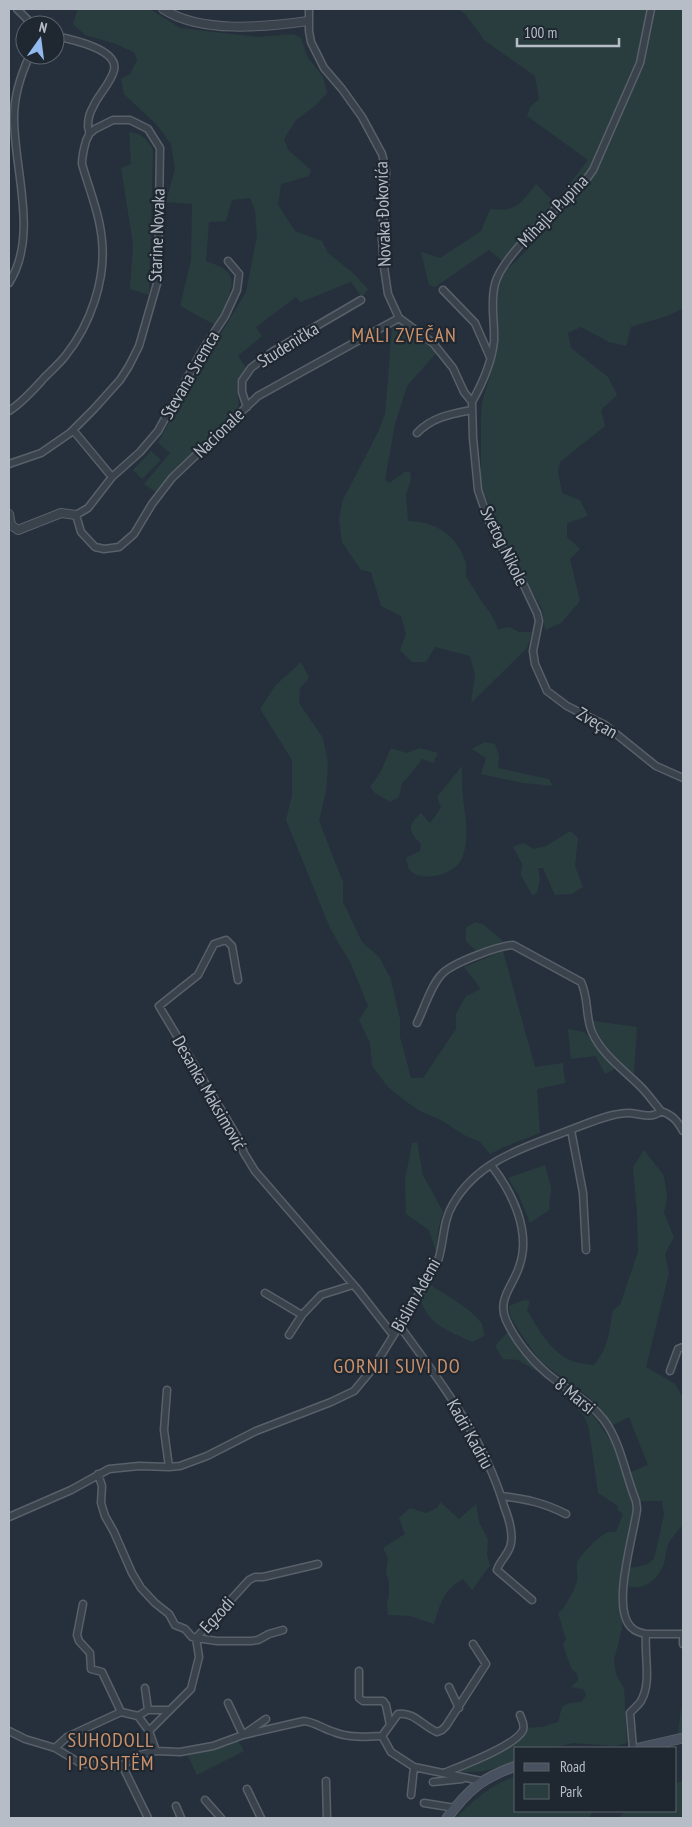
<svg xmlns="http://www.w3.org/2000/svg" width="692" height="1827" font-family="'PT Sans Narrow',sans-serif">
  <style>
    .green { fill: #293d3e }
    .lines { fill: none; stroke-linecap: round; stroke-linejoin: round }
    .minor-casing { stroke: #58606a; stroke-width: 9 }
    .tertiary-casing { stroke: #58606a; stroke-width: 10 }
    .secondary-casing { stroke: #58606a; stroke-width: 11 }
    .minor { stroke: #3a424c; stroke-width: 6 }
    .tertiary { stroke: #3a424c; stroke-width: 8 }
    .secondary { stroke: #48515f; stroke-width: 9 }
    .labels { text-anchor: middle; stroke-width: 4.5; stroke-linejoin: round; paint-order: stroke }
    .street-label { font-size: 18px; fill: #b6bdc7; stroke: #1f2731 }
    .quarter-label { font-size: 20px; letter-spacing: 1px; fill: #cb926c; stroke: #1f2731 }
  </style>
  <rect width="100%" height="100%" fill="#26303c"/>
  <path class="green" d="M78,9H150L180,28L258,37L293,34L301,38L307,56L323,77L327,93L316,105L296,120L284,139L289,151L311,170L309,176L281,184L278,205L295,231L322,241L328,253L352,272L368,289L362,297L351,282L301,302L296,297L256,327L262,336L238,356L247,369C230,387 240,387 238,407L156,492L144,484L170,453L158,443L179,404L246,292L257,236L255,210L250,198L232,200L226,221L209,222L206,261C213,264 222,266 228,272C239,284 221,313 215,325L180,306L191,261L192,204L166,202L175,169L171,144L157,125L124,94L121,79L130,74L137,60L134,52L113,43L85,35L73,24Z
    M459,9H683V308L670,315L631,327L626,346L609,342L581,327L568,333L571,348L608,377L617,395L601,410L605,426L560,462L558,471L562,493L580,500L588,516L567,523V537L580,549L570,559L580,601L561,623L545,630L542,609L505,542L481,486V419L482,403L497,351L498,291L502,274L516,261L573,201L564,191L588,160L527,116L530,107L539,99L535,76L485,41L466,15Z
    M129,132C142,134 147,138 153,150L149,295L130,289L133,244L121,168L131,164Z
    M536,184L554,202L502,261L489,250L435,287L429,285L421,252L440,258L481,231L490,209C517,212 520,204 536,184Z
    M397,324L404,326L437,352L407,386L395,424L385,480L389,483L405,472H410L411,480L406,494L408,521C436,522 458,535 466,564C467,568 465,572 466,576C468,580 471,585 474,589C482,605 492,611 498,629L510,627L518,632H532L527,648L471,703L475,675L470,656L435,647L426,662H412L400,650L406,634L401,616L381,606L371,572L361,570L342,542L339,520L342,502L379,430L385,414L392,329Z
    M151,451L161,460L142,479L133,470Z
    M301,662L309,678L300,688L299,703L323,738L328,763L326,791L319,821L343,882V902L362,942L379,957L390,977L400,1019V1037L411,1078H423L456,1029V1014L466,996L481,989L464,967L503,951L535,1067L563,1063L565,1083L537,1089L540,1133L504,1147L490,1154L480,1142L464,1135L441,1120L420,1111L404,1100L388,1087L372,1066L370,1043L359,1020L368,1006L351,964L330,928L286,820L292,795V760L260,709L275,686Z
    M485,742L495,744L499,756L498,768L549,779L553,786L523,783L481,774L486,758L472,749Z
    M391,748L407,753L420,748L438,753L433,763L422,759L408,777L402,783L399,797L390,802L375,793L370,787L380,773Z
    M462,766C462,776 462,787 463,797C465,817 470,839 462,858C456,873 429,881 415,874C408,871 407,864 406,858L420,851L421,844C408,831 407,826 421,813L430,823L441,808L437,797Z
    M570,831L578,838L575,866L583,887L572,894L555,895L543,868H538L540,878L537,893L532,895L521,875L522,864L513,847L523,843L534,849L546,846Z
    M475,922L484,925L503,941L477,952L466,941V928Z
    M593,1021L637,1027L634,1074C615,1057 602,1046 593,1021Z
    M568,1029L584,1032L589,1037L615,1069L605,1074L596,1056L571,1059Z
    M417,1142L423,1175L443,1212L438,1230L437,1255L429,1230L406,1214L405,1180L412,1143Z
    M644,1150L664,1176L667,1198L664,1213L674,1237L665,1254L669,1273L646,1367L675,1384L683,1398V1525C678,1530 674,1535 670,1541C666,1547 666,1556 664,1564C657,1580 645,1591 627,1586L630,1568L646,1565L654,1559L664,1515L662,1501H641L629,1473L648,1465L629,1417L610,1427L590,1398L540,1361L521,1334L510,1316L509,1306L524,1300L530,1301L527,1310C545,1339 556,1364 594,1365C608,1347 610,1334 612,1311L620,1305L638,1252L637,1214L633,1167Z
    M545,1165L551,1188L549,1210L530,1223L519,1196L508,1178Z
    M430,1285C445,1294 473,1310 482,1324C483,1327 484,1332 484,1336L472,1342C448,1330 430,1327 420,1299Z
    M508,1332L538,1372L518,1360L503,1359L495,1346Z
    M569,1398L580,1403L593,1415L612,1443L635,1510L624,1559L621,1583L622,1629L614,1660L616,1674L624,1688L627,1743L616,1746L573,1743L552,1748H516V1760C493,1771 483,1772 459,1772L458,1767L511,1745L524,1728L543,1727L558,1722L562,1707L569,1703L582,1702L586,1695L583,1689L571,1687L578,1680L577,1674L571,1668L563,1645L566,1638C562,1631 562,1622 558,1614C564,1609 577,1587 577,1580C578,1575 576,1568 577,1563C580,1555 600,1535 608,1532C610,1532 613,1532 616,1532L623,1514L618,1510V1506L598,1493L589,1429L585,1418Z
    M440,1502L459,1519L476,1504L479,1522L488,1540L487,1555L490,1566C482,1574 479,1582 472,1590L463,1579C442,1591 441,1603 434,1624L410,1616L388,1615L387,1603L389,1594V1582L386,1572L388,1558L383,1548L405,1534L399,1518L410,1508L426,1513L437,1508Z
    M681,1709H683V1734L678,1735Z
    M234,1734L244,1751L197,1775L187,1754Z
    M516,1776V1811H593L589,1818H456C473,1800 492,1784 516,1776Z
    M683,1781V1818H619L625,1811H676V1783Z"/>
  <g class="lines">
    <g class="minor-casing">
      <path id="minor" d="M17,9L33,25
        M309,9V31L311,42L324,68L342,89L362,117L382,154L386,171L382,239L384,267L388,294L399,318
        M228,261L239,274L237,290L225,316L202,351L158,431L140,452L112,477L88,508L76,515L81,532L95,547L104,549L119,547L134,534L152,504L172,478L258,396L399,318
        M9,283C39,236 14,170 14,118C14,96 21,74 30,55
        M443,290L475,323L490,357
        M399,318L433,343L453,368L464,392L472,402L473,438L478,490L489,522L505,553L520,577L537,613L539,621L533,651L535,664L547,691L567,706L605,725L656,766L683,778
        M472,402C482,384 492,362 494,341C495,322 490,303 495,284C502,255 562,203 585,181L593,170L640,63L651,9
        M247,407L242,392V381L251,368L272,352L361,300
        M9,411C23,402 33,390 45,377C52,370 60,363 66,355C90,325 106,280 102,241C100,215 89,189 82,164C82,156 84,148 86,141C87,138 89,136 89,134C90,131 88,129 88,126C88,120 90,112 93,107C98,95 111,83 114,70C119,49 70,39 55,36
        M73,430L112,477
        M417,433C432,417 451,414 472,410
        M9,464L41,453L70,433L94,409L120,380L129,366L139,346L158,280L160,148L148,129L130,120H113L95,129L89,134
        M238,980L232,946L226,940L214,944L198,975L159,1006L238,1138L244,1153L255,1171L358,1290L393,1335
        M417,1023C424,1009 431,985 442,974C452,963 498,946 513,945L581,982C589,998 585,1016 592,1032C602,1055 624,1070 641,1087C648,1094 654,1103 661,1111
        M661,1111C672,1115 677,1120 683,1131
        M571,1130L583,1193L586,1250
        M491,1165C512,1192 532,1232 519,1267C513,1286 497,1299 506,1320C516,1342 534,1364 554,1379C571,1392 590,1402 604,1420C621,1443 625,1474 636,1501L637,1509C634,1535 610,1609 632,1628C635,1631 641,1633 646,1634
        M265,1293L302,1315
        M399,1325C440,1381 484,1438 504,1506C508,1516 513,1532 511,1543C510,1553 500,1560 497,1570L532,1600
        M289,1335L302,1315L321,1295L353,1285
        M670,1371L678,1349L683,1347
        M167,1390L164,1430L169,1467
        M98,1474L102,1486L101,1503L105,1516L114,1532L132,1573L141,1588L155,1603L169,1614L175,1625L185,1629L192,1637L196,1638L199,1657L191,1689L149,1731
        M501,1496C527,1499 544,1503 566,1514
        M9,1517L71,1490L109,1469L139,1466L169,1467L180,1466L207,1456L256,1431L331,1402L354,1391L374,1367L436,1266C445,1246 441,1224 453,1204C477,1162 520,1149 562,1133C579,1127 596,1119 613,1115C618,1114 623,1113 628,1113C639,1113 651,1120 661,1111
        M83,1604L77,1635L79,1641L90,1653L91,1669L102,1672L103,1674L121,1712
        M283,1630L269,1634L258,1640L251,1641H217L196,1638L249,1580L255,1577H263L318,1564
        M683,1634V1644
        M359,1671V1698L363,1701H383L386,1705L390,1725
        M449,1687L459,1708
        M145,1688L148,1710
        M228,1703L243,1735L304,1721C315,1722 323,1729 334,1732C349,1738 365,1737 382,1736
        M138,1716L148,1710H169
        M9,1731L25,1739L55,1748L80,1763L111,1767L122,1765L140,1755L156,1751L180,1752L213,1746L243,1735L266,1719
        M382,1736L398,1714C413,1711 424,1727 437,1732L442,1730L446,1726L486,1664L473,1644
        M382,1736L391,1752L414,1767L481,1781
        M55,1748L67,1737L121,1712L138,1716L149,1731L156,1751
        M633,1748L630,1713C633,1709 638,1706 641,1701C652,1682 644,1656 646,1634H683
        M122,1765L148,1818
        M444,1773C461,1766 516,1746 523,1730C525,1725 522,1720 520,1715
        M326,1781L327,1818
        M433,1782L462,1779
        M247,1789L261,1818
        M411,1795L414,1767
        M205,1800L221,1818
        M424,1803L455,1808
        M176,1806L181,1818"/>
    </g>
    <g class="tertiary-casing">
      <path id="tertiary" d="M163,9C201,34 265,27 308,21
        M9,514L11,525L18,530L61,513L76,515"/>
    </g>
    <g class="secondary-casing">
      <path id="secondary" d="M639,1748L683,1738
        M447,1818C469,1789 482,1778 516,1766"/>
    </g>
    <use href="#minor" class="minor"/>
    <use href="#tertiary" class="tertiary"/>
    <use href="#secondary" class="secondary"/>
  </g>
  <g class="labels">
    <g class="street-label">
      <text transform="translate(553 211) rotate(-46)" y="6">Mihajla Pupina</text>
      <text transform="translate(383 214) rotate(-92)" y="6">Novaka Ðokovića</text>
      <text transform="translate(157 235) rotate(-88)" y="6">Starine Novaka</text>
      <text transform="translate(288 345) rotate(-32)" y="6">Studenička</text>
      <text transform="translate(190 375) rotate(-60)" y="6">Stevana Sremca</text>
      <text transform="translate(219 433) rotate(-44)" y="6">Nacionale</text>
      <text transform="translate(504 546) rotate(64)" y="6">Svetog Nikole</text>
      <text transform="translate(597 723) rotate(30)" y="6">Zveçan</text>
      <text transform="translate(209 1093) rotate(60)" y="6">Desanka Maksimović</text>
      <text transform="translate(416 1295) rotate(-61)" y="6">Bislim Ademi</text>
      <text transform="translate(575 1396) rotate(39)" y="6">8 Marsi</text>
      <text transform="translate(470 1434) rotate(61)" y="6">Kadri Kadriu</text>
      <text transform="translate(217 1615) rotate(-48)" y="6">Egzodi</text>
    </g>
    <g class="quarter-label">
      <text x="404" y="342">MALI ZVEČAN</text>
      <text x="397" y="1373">GORNJI SUVI DO</text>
      <text x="111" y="1747">SUHODOLL<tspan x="111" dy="23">I POSHTËM</tspan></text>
    </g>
  </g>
  <rect width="692" height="1827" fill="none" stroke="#b6bdc7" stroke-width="20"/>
  <rect x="514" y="1747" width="162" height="65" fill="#1f2731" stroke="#5b636d"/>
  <rect x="524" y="1763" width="25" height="8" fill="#48515f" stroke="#5b636d"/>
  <text x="560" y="1772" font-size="15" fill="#b6bdc7">Road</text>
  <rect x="524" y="1784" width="25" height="15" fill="#293d3e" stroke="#5b636d"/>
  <text x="560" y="1797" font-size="15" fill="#b6bdc7">Park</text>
  <g transform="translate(40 40) rotate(14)"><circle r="24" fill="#1f2731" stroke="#5b636d"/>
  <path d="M0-4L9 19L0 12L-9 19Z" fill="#93baef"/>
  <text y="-8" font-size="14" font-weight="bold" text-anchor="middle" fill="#b6bdc7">N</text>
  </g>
  <path d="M517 38v8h102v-8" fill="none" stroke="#b6bdc7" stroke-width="2.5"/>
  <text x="524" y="38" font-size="15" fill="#b6bdc7" stroke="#1f2731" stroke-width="4" paint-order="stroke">100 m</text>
</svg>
